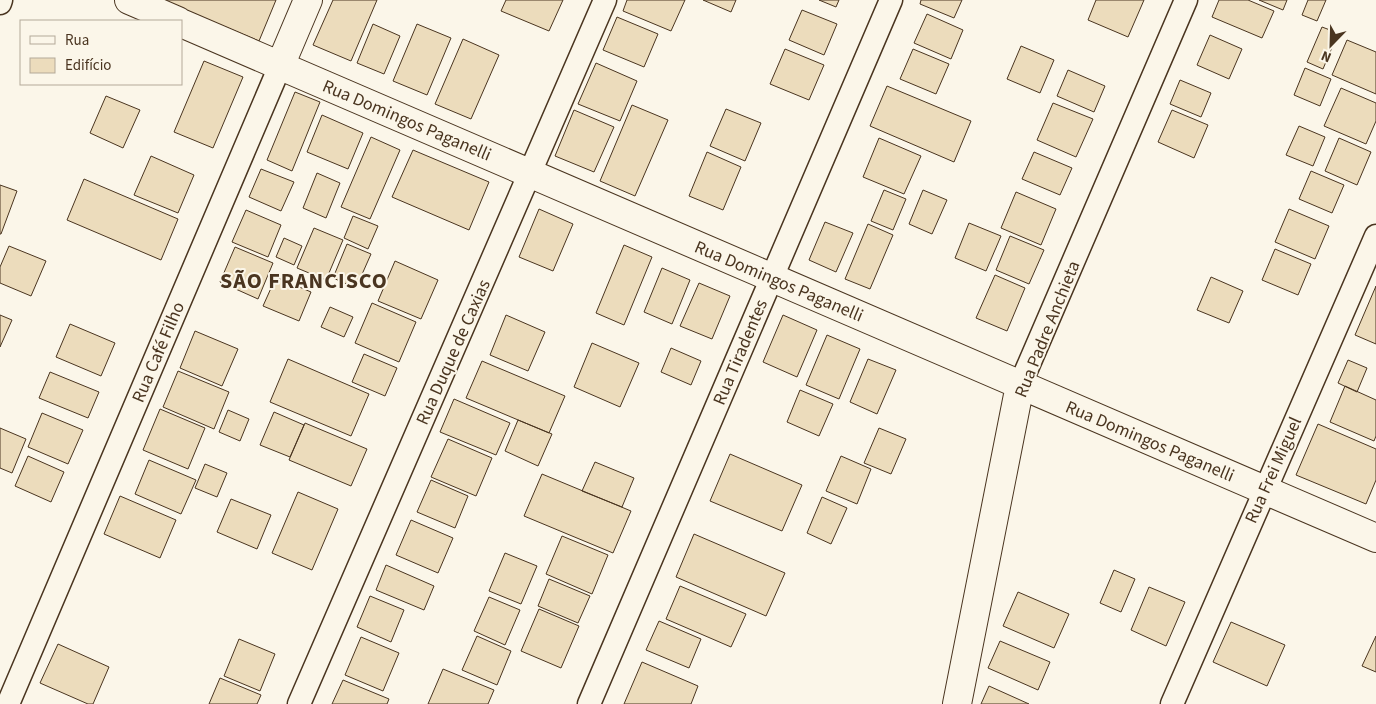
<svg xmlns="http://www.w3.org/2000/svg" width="1376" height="704" font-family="'Source Sans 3',sans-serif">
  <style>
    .building { fill: #ecdcbc; stroke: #4a3520 }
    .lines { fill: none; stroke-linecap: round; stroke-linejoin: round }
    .minor-casing { stroke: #4a3520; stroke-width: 25 }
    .tertiary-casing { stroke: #4a3520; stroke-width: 30 }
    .minor { stroke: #fbf6e9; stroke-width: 22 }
    .tertiary { stroke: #fbf6e9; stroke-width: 28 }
    .labels { text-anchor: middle; stroke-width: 4; stroke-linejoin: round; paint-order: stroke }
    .street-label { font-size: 18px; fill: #4a3520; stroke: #fbf6e9 }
    .district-label { font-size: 22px; font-weight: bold; letter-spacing: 1px; fill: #4a3520; stroke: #fbf6e9 }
  </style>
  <rect width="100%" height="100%" fill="#fbf6e9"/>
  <path class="building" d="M161,0H276L259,41Z
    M333,0H377L351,61L313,45Z
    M506,0H563L549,31L501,11Z
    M627,0H685L671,31L623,11Z
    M703,0H736L731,12Z
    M819,0H839L836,7Z
    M921,0H962L954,18L920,4Z
    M1096,0H1144L1128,37L1088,20Z
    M1219,0H1248L1274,11L1262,38L1212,17Z
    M1259,0H1287L1283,10Z
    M1308,0H1326L1317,21L1302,15Z
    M802,10L837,24L824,55L789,40Z
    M927,14L963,30L951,59L914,43Z
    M617,17L658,34L644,67L603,50Z
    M373,24L400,36L384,74L357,63Z
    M417,24L451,38L427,95L393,81Z
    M1322,27L1338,33L1323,69L1307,62Z
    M1210,35L1242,49L1229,79L1197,65Z
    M463,39L499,55L471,119L435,104Z
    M1347,40L1376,52V94L1332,75Z
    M1021,46L1054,60L1040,93L1007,79Z
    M785,49L824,65L809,100L770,84Z
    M913,49L949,64L936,94L900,79Z
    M204,61L243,77L213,148L174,132Z
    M596,63L637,81L620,121L578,104Z
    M1305,68L1331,79L1320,106L1294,95Z
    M1068,70L1105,86L1094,112L1057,96Z
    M1180,80L1211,93L1201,117L1170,104Z
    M887,86L971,121L954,162L870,126Z
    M1341,88L1376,103V121L1366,144L1324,126Z
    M295,92L320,102L292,171L267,160Z
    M106,96L140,110L123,148L90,133Z
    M1053,103L1093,119L1076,157L1037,140Z
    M632,105L668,120L635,196L600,181Z
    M726,109L761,123L745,161L710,146Z
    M574,110L614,127L594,172L555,156Z
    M1172,110L1208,125L1194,158L1158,142Z
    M322,115L363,133L348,169L307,152Z
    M1299,126L1325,137L1313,166L1286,155Z
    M371,137L400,150L370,219L341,207Z
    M879,138L921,156L904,194L863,177Z
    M1339,138L1371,152L1357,185L1325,171Z
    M413,150L489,182L469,230L392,197Z
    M707,152L741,167L723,210L689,196Z
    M1034,152L1072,168L1060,195L1022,179Z
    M151,156L194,175L178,213L134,195Z
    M261,169L294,182L281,211L249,197Z
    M1311,171L1344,185L1332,213L1299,199Z
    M317,173L340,183L326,218L303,208Z
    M84,179L178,219L161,260L67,220Z
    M0,185L17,191L1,234H0Z
    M884,190L906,199L893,230L871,221Z
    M923,190L947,200L932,234L909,224Z
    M1016,192L1056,209L1041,245L1001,228Z
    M539,209L573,224L553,271L519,257Z
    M1289,209L1329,226L1315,259L1275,242Z
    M246,210L281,225L268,257L232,242Z
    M353,216L378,226L368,249L344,238Z
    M825,222L853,233L836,272L809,260Z
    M969,223L1001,236L986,271L955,258Z
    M868,224L893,235L870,289L845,279Z
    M314,228L343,240L326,280L297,268Z
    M1010,236L1044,250L1029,284L996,270Z
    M284,238L302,246L294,265L276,257Z
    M347,244L371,254L356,288L333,278Z
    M624,245L652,257L624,325L596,313Z
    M9,246L46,261L31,296L0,283V267Z
    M235,247L273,263L258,299L220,282Z
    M1275,249L1311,264L1298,295L1262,280Z
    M395,261L438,280L421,319L378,301Z
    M662,268L690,280L672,324L644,312Z
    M995,275L1025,288L1007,331L976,318Z
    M276,277L311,292L299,321L263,306Z
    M1211,277L1243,291L1229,323L1197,310Z
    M699,283L730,296L712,339L680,326Z
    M1376,286V344L1355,335Z
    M372,303L416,322L399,362L355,343Z
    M330,307L353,317L344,337L321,327Z
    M0,315L12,320L0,347Z
    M506,315L545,332L528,371L490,355Z
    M783,315L817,330L797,377L763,362Z
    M70,324L115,343L101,376L56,357Z
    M195,331L238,349L222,386L180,368Z
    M827,335L860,349L839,399L806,385Z
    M592,343L639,363L620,407L574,387Z
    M671,348L701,361L691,385L661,372Z
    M364,354L397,368L385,396L352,382Z
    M288,359L369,394L351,436L270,402Z
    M868,359L896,370L877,414L850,402Z
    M1348,360L1367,368L1357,392L1338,383Z
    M482,361L565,396L549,433L466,398Z
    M178,371L229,392L214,429L163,407Z
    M50,372L99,392L88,418L39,398Z
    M1345,386L1376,400V436L1374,441L1330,422Z
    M800,390L833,404L819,436L787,422Z
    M454,399L510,423L496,455L440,432Z
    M160,409L205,428L188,469L143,450Z
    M228,410L249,419L240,441L219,432Z
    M274,412L304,425L290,457L260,445Z
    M42,413L83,430L68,464L28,447Z
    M518,420L552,434L538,466L505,451Z
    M305,423L367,449L351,486L289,460Z
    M1318,424L1376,449V480L1366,504L1296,475Z
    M0,428L26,439L12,473L0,468Z
    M879,428L906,439L891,474L864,463Z
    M448,439L492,458L476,496L431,477Z
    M730,454L802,485L782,531L710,501Z
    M28,456L64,472L51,502L15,486Z
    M841,456L871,469L857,504L826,491Z
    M149,460L196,480L181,514L135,494Z
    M595,462L634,478L622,507L582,491Z
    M205,464L227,473L217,497L195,488Z
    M542,474L631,511L613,553L524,516Z
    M431,480L468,496L455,528L417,512Z
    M298,492L338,509L312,570L272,553Z
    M120,496L176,520L160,558L104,534Z
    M822,497L847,508L831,544L807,533Z
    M231,499L271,515L257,549L217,532Z
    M411,520L453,538L438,573L396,555Z
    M694,534L785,573L766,616L676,577Z
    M562,536L608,555L592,594L546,574Z
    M505,553L537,566L521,604L489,591Z
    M386,565L434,586L424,610L376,590Z
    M1114,570L1135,579L1121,612L1100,603Z
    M549,579L590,596L578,623L538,606Z
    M680,586L746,614L731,647L666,619Z
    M1149,587L1185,602L1166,646L1131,630Z
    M1018,592L1069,614L1054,648L1003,626Z
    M370,596L404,610L391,642L357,627Z
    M489,597L520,610L505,645L474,631Z
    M539,609L579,626L561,668L521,651Z
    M659,621L701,639L689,668L646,650Z
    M1231,622L1285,645L1267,686L1213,662Z
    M477,636L511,651L497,685L462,670Z
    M1376,636V672L1362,666Z
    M361,637L399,653L383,691L345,675Z
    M239,639L275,654L260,691L224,676Z
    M1000,641L1050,662L1038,690L988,668Z
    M58,644L109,667L93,704H88L40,683Z
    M642,662L698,686L691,704H624Z
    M443,669L494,690L488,704H428Z
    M220,678L261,695L257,704H209Z
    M343,680L389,699L387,704H332Z
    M989,686L1029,704H981Z"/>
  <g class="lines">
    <g class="minor-casing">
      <path id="minor" d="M0,3L1,0
        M1020,385L1186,0
        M8,704L280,66
        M299,704L605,0
        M589,704L891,0
        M1172,704L1376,236"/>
    </g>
    <g class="tertiary-casing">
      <path id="tertiary" d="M129,0L178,21
        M181,23L1376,538
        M280,66L308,0
        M957,704L1020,385"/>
    </g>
    <use href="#minor" class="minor"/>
    <use href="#tertiary" class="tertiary"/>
  </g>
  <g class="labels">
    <g class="street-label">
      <text transform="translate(407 120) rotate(23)" y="6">Rua Domingos Paganelli</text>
      <text transform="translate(779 281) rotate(23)" y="6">Rua Domingos Paganelli</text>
      <text transform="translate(1047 329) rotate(-68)" y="6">Rua Padre Anchieta</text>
      <text transform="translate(158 352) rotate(-67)" y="6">Rua Café Filho</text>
      <text transform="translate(453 352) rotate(-66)" y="6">Rua Duque de Caxias</text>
      <text transform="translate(740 352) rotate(-67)" y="6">Rua Tiradentes</text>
      <text transform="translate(1150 441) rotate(23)" y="6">Rua Domingos Paganelli</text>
      <text transform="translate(1273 470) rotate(-66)" y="6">Rua Frei Miguel</text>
    </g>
    <g class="district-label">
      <text x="304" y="288">SÃO FRANCISCO</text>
    </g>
  </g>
  <rect x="20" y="20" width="162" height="65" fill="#fbf6e9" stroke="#b4a999"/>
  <rect x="30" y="36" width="25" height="8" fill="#fbf6e9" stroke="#b4a999"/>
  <text x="65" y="45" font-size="15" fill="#4a3520">Rua</text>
  <rect x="30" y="58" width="25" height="15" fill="#ecdcbc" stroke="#b4a999"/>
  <text x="65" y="70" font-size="15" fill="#4a3520">Edifício</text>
  <g transform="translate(1331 45) rotate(203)" stroke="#fbf6e9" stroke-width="4" paint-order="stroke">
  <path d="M0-4L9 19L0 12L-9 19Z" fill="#4a3520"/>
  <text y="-8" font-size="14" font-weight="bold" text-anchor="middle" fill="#4a3520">N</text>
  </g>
</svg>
